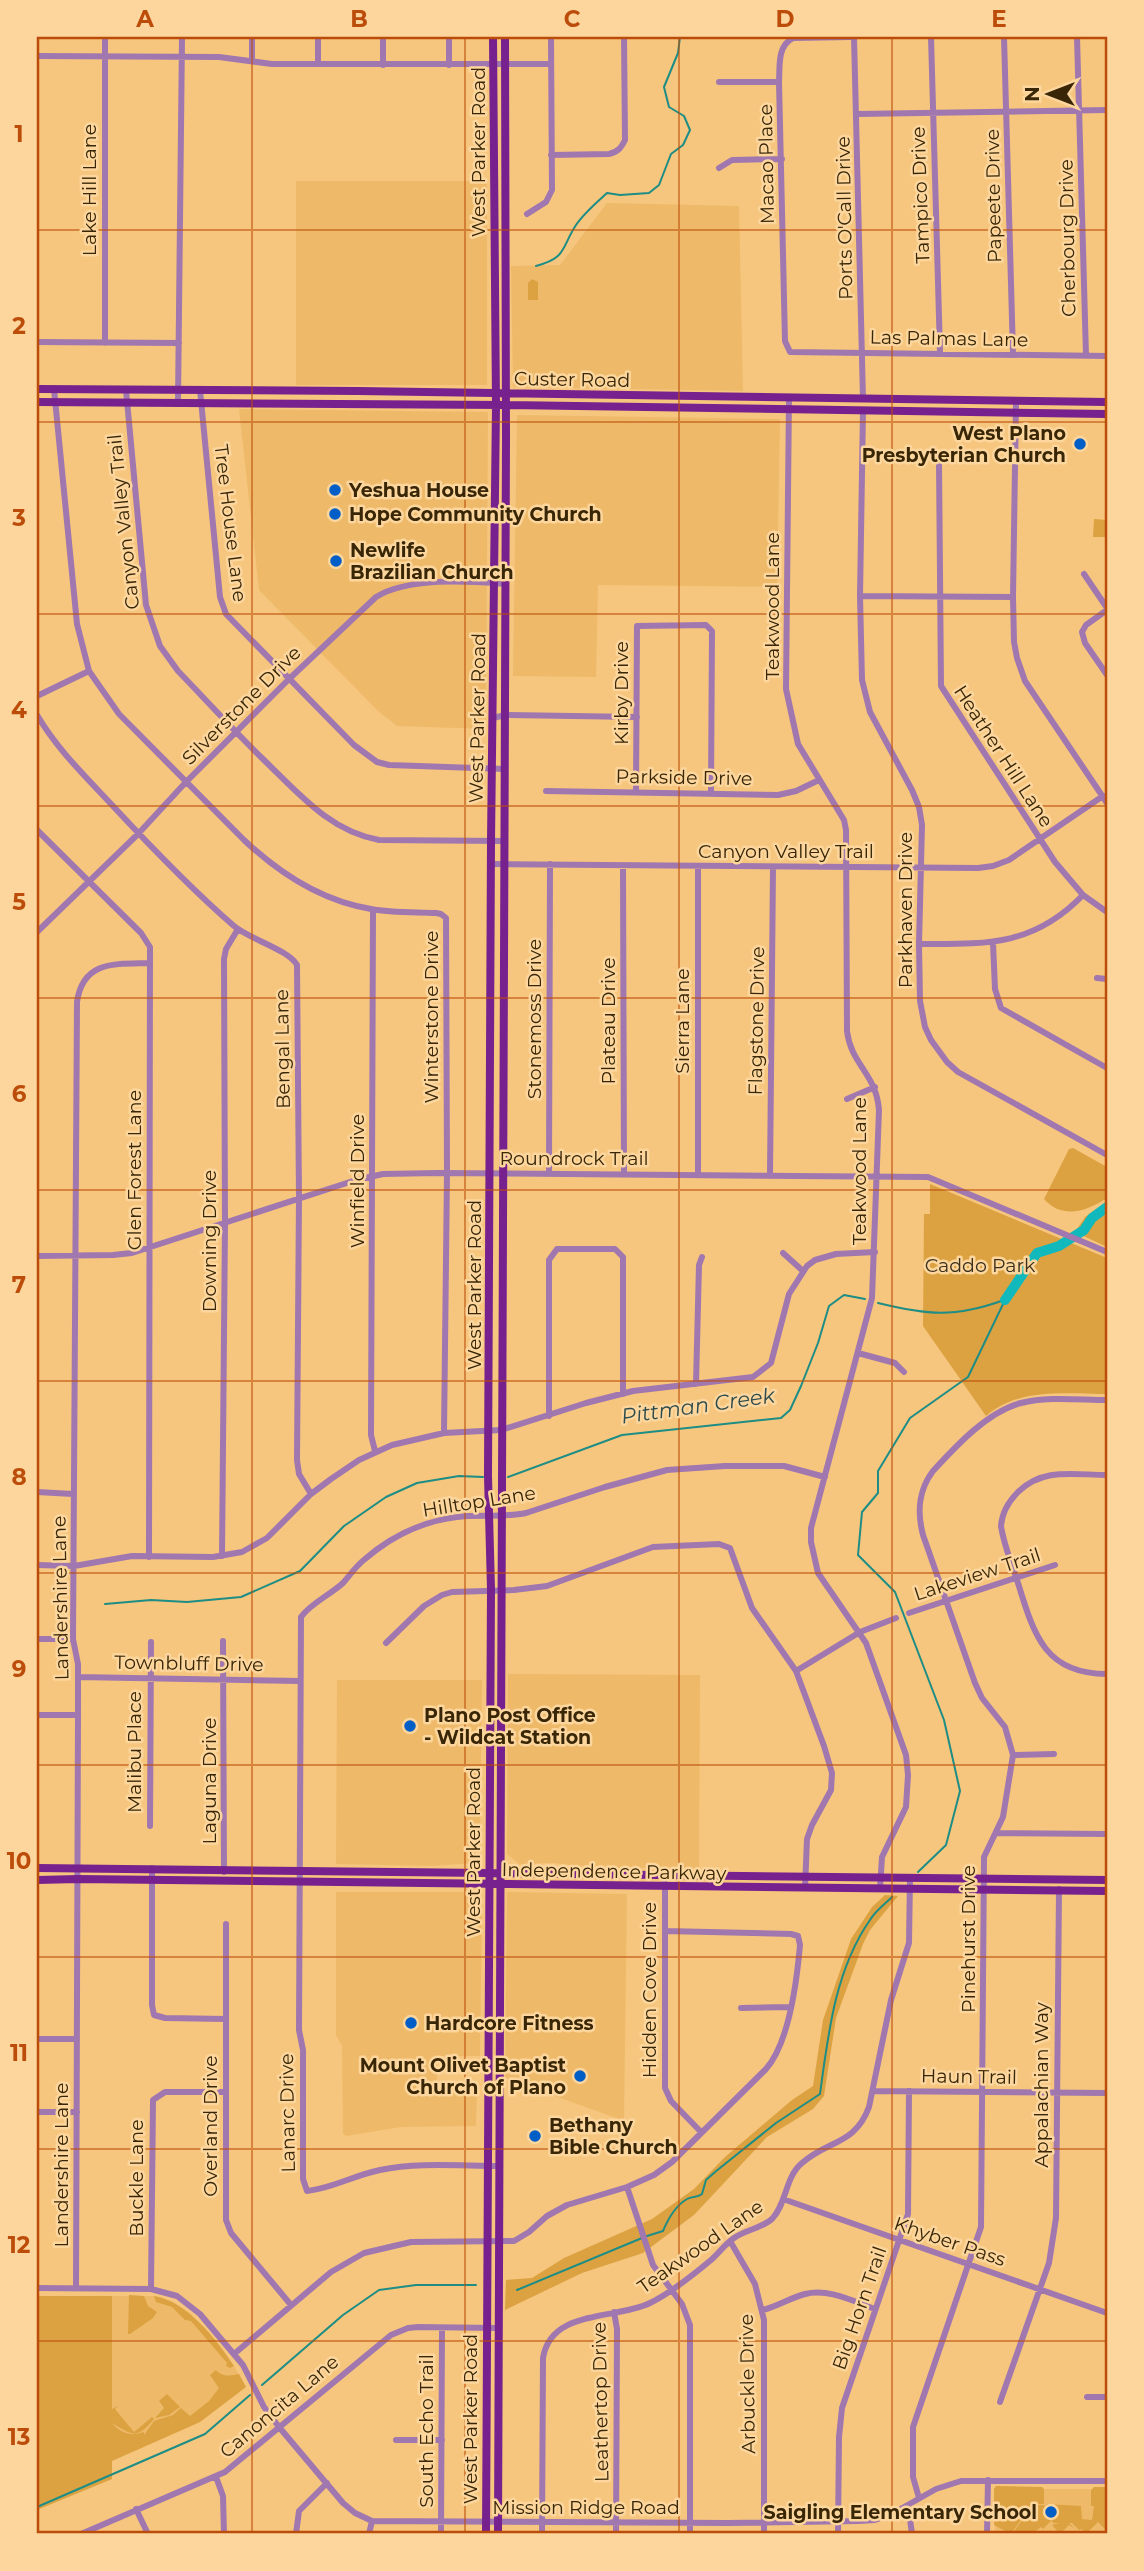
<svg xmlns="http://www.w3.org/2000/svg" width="1144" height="2571" font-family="Montserrat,sans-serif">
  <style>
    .built { fill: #eeba69 }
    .green { fill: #dca241 }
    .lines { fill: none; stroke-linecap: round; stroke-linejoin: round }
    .stream { stroke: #1d8d85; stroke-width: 2 }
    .river { stroke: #12b9bc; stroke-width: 10 }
    .minor { stroke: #a177af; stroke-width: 6 }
    .major { stroke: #76218e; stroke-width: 8 }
    .grid { fill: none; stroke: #bc4c0a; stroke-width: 2; stroke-opacity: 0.55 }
    .poi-dot { fill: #005ec6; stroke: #fcd69d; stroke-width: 2.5 }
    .labels { text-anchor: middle; stroke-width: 5; stroke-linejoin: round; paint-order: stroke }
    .street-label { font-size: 19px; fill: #382606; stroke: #fcd69d }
    .poi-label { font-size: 19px; font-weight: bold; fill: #382606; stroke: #fcd69d; text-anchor: start }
    .park-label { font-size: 19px; fill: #3c301d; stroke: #fcd69d }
    .water-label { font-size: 21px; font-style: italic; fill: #2d4b4c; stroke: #fcd69d }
    .neatline { fill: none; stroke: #bc4c0a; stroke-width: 2.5 }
    .grid-label { font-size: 23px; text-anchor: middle; font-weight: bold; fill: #bc4c0a }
  </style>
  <rect width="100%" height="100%" fill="#f6c67e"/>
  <path class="built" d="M296,181H487V385H296Z
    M607,203L739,206L743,391L513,387L511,266L560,265Z
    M239,409L488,412L486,729L397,726L378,711L259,590Z
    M517,415L780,419L777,587L598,585L596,677L513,676Z
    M508,1674L700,1675L699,1868H598L552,1863L519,1864L507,1854Z
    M337,1680H482L480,1821L475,1863L432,1866L336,1864Z
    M336,1892H476L482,1897L480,2056H437V2087L477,2088L476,2126L401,2127L346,2136L343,2134L342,2046L336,2035Z
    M507,1892L627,1894L624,2121L505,2078Z
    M112,2296H155L173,2302L191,2314L232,2363L246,2387L200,2422L112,2461Z
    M995,2489H1107V2534H995Z"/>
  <path class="green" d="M532,279L538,282V300H528V283Z
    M1094,519L1107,520V537H1093Z
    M1073,1148L1107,1167V1198C1087,1211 1063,1220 1044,1199L1069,1149Z
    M930,1184L1107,1258V1394C1067,1394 1019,1387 986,1416L923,1326L924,1214H930Z
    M1107,1202V1247L1075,1232L1085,1217Z
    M885,1895L898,1896L870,1930L863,1944L836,2018L824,2096L813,2109L767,2137L694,2215L643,2253L582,2273L505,2310L506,2280L532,2278L564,2258L652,2219L694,2189L725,2157L792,2100L813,2086L823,2020L851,1939L872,1907Z
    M129,2295L144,2296L148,2306L157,2312L153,2318L130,2334H128Z
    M37,2296H112V2409L118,2406L115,2409L134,2432L152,2417L154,2419C137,2440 132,2435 112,2423C122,2434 130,2436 144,2432V2435L154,2421L173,2415L181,2408L190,2416L209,2401L219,2388L210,2375L216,2370C222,2377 229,2376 239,2374L246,2387L200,2422L112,2461V2479L37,2510Z
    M154,2296C187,2301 217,2340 234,2366L230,2368L226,2366L227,2363L191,2321L185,2320L172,2307L156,2302Z
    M167,2394L180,2407L169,2415L155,2418L164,2408L159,2401Z
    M996,2486L1042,2487L1044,2489V2504H1032L1011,2534L994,2525V2489Z
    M1094,2487H1107V2534H1104L1107,2531L1098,2522L1086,2534L1082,2529L1079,2530L1072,2523H1069L1075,2529L1069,2525L1060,2534L1052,2525L1059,2523H1053L1052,2520L1043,2529L1041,2527L1032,2534H1012L1033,2505H1044L1052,2516L1053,2513L1046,2504L1081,2506L1082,2519L1092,2520L1094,2506H1091V2490Z"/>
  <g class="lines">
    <path class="stream" d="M536,266C567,258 561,248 576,225C584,213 596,203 607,193L620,195L649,193L659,185L671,154L683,145L690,130L684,116L669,107L664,87L678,53L680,37
      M878,1303C927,1315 955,1318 1004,1300
      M508,1477L622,1435L781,1418L790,1410L801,1386L818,1343L829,1306L844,1295L865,1299
      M105,1604L151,1600L187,1602L241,1597L300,1571L344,1526L386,1497L417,1483L459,1476L483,1477
      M918,1872L946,1845L960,1791L944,1720L895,1592L858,1555L862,1512L878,1493V1471L910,1418L968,1377L1005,1300
      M647,2236L663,2231C668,2219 675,2206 687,2199C692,2196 697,2198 702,2194L706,2180L715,2172L776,2123L820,2094C828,2035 835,1970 870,1920C875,1911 885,1904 892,1897
      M517,2290L642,2238
      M262,2385L343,2315L379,2290L416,2285H476
      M37,2507L205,2434L250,2395"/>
    <path class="river" d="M1005,1300L1037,1253L1059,1246L1084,1230L1092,1218L1107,1207"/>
    <path class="minor" d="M105,37V343
      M851,37L793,38C777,46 780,66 779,82L785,341L790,352L1107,356
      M854,37L863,399
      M931,37L940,352
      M1004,37L1013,354
      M1077,37L1086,355
      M37,56L219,57L272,64H551
      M252,61V37
      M318,64V37
      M383,65V37
      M449,65V37
      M719,82H779
      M857,114L1107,110
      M551,155L609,154C618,152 621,148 625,140L624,37
      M719,168L732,160L782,159
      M527,214L546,202L552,190L551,37
      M37,342L179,343
      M54,389L77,624L89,671L119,714L244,840C280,874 321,901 371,909C392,913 415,912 436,913L441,914L446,918L447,1173L444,1433
      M126,390L146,605L160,646L178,671C207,701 235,732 265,761C299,794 330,831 379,840L504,841
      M200,390L220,597L226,614L354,745L377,762L389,765L505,769
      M789,397L786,689L798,744L844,820L846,830L847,1031C851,1065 876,1073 879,1110L872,1298L811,1528V1542L818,1573L866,1643L906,1755L908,1775L906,1807L882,1857L880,1889
      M1016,401L1013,597L1014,642L1017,658L1025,681L1107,803
      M178,402L182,37
      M863,410L860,596L862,680L870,712L912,790L919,807L922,825L919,944L920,1001L925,1027L931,1040L947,1062L958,1072L1107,1155
      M939,463L941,686L1055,862L1083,895L1107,912
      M1084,574L1107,608
      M860,596L1013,597
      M1107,610L1086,625L1082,632L1085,643L1107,675
      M37,696L89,671
      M37,715C57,749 85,776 112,805C151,847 191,889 234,926C249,939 289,950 297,965L299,1197L297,1460L299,1474L311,1494
      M493,718L505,715L637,717
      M546,791L778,795L796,791L819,780
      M636,792L637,626L706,625L712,631L711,792
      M37,830L141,933L150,947L149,1557
      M491,864L978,868L993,866L1009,860L1103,796
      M623,866L624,1175
      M698,866V1175
      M373,910L371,1435L375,1451
      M37,932L138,834L186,782L288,680L376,597C408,577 468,581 505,584
      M993,943L995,989L1001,1008L1107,1068
      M919,944C985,944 1033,947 1083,895
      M1097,978L1107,979
      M847,1099L875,1087
      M549,1174L550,864
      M770,1176L773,867
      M783,1253L803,1271
      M37,1256L113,1255L132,1253L356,1180L383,1174L438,1173L928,1177L1107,1252
      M858,1353L895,1363L904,1372
      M696,1384L699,1265L702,1257
      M549,1416V1260L557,1249H615L623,1257V1394
      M1107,1475C1074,1475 1043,1467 1018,1492C1008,1502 1002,1512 1001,1526C1004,1546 1012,1564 1018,1583C1034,1635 1045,1674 1107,1674
      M37,1492L73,1494
      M222,1556L225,1223L224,959L226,949L238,929
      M37,1565L74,1566L132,1556L213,1557L242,1552L267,1538L311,1494L331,1479L359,1460L392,1445L444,1433L501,1430L586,1403L633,1391L753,1377L771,1363L789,1294L807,1266L815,1260L836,1254L875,1252
      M909,1613L1055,1565
      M37,1639H73
      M223,1641L224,1872
      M386,1643L424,1606L442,1595L452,1592L514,1590L547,1586L653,1547L719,1544L730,1548L752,1608L796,1671L824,1746L832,1773L831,1790L812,1825L807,1839L805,1888
      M796,1671L860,1632L896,1618
      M78,1677L300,1681
      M37,1715H78
      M1013,1755L1054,1754
      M150,1826L151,1642
      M996,1833L1107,1834
      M152,1868V2005L154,2015L165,2018L226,2019
      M665,1875V2088L671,2101L701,2132
      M226,1924V2220L231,2233L291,2305
      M741,2008L790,2007
      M37,2039H77
      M873,2091L1107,2093
      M37,2112H77
      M499,2166C460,2166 418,2162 380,2170C355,2175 333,2188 307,2191L303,2179V2050L299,2030L301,1617C311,1603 330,1595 343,1583C350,1575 356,1566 365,1559C395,1533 427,1519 467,1516C487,1515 507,1517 526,1513L605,1487L667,1470L725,1466H784L825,1477
      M627,2187L653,2265L682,2304L690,2325V2534
      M783,2199L1107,2313
      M730,2241L755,2284L764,2320V2534
      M37,2288L151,2289L177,2296L200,2314L243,2365L264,2407L279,2427L343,2503L355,2513L372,2521L728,2523L859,2521L875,2520L890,2515L936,2489L961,2481H1107
      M76,2288L78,1715V1664L73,1639L77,1002C83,960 116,964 150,963
      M151,2289L153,2100L165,2092H225
      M763,2310C778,2306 790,2298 805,2294C828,2288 853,2301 875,2309
      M614,2312L617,2329L616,2534
      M234,2354L331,2272L364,2253L411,2242L514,2241L529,2232L547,2216L567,2205L627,2187L654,2175L672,2162L766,2069C789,2043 797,1979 800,1945L798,1936L791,1934L665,1931
      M1087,2397H1107
      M1000,2402L1049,2263L1056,2218L1059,1889
      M396,2440H442
      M216,2477L223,2496L224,2534
      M919,2498L913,2477V2427L981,2227L984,1857L1003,1817L1013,1755L1005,1727L982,1698L975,1683L923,1535C917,1512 918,1491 933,1471C956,1446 987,1412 1021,1403C1048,1396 1080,1400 1107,1400
      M904,2508L910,2519L912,2534
      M136,2509L148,2534
      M81,2534L225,2472L391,2335L408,2328L418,2327L498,2328
      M296,2534L299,2511L327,2483
      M369,2534L372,2521
      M441,2534L442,2328
      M542,2534L543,2358C551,2309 615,2320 650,2303C671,2293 693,2275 711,2260C719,2253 725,2244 734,2238C745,2230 762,2228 772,2219C787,2203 785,2177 802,2163C828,2140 855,2145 869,2107L891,2000L909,1943L910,1878
      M838,2534L839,2437L842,2408L908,2214L909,2091
      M987,2534L988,2480"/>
    <path class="major" d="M37,389L358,391L1107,402
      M37,402L506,405L1107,414
      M37,1868L1107,1880
      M37,1880L78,1879L1107,1891
      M486,2534L491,1589L488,1476L491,841L496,405L493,37
      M498,2534L506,438L505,37"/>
  </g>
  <path class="grid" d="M252,37V2534M465,37V2534M679,37V2534M892,37V2534M37,230H1107M37,422H1107M37,614H1107M37,806H1107M37,998H1107M37,1190H1107M37,1381H1107M37,1573H1107M37,1765H1107M37,1957H1107M37,2149H1107M37,2341H1107"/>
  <g class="poi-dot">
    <circle cx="1080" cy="444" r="7"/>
    <circle cx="335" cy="490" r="7"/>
    <circle cx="335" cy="514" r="7"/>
    <circle cx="336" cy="561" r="7"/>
    <circle cx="410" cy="1726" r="7"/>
    <circle cx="411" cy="2023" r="7"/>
    <circle cx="580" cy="2076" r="7"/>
    <circle cx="535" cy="2136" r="7"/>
    <circle cx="1051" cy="2512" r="7"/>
  </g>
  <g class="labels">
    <g class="street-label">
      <text transform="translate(478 152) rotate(-90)" y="7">West Parker Road</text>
      <text transform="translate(766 164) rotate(-91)" y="7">Macao Place</text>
      <text transform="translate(89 190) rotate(-90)" y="7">Lake Hill Lane</text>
      <text transform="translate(920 195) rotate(-92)" y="7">Tampico Drive</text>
      <text transform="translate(993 196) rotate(-91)" y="7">Papeete Drive</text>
      <text transform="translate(844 218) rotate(-91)" y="7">Ports O'Call Drive</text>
      <text transform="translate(1067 238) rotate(-91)" y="7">Cherbourg Drive</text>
      <text transform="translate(949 338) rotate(1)" y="7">Las Palmas Lane</text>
      <text transform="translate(572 379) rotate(1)" y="7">Custer Road</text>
      <text transform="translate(123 522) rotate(-96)" y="7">Canyon Valley Trail</text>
      <text transform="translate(231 523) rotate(83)" y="7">Tree House Lane</text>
      <text transform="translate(772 606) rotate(-90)" y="7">Teakwood Lane</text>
      <text transform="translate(621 693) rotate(-90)" y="7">Kirby Drive</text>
      <text transform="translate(241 705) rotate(-45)" y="7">Silverstone Drive</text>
      <text transform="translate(477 718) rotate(-89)" y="7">West Parker Road</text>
      <text transform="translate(1004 756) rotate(57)" y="7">Heather Hill Lane</text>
      <text transform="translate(684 777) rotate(1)" y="7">Parkside Drive</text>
      <text x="786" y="858">Canyon Valley Trail</text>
      <text transform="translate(905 910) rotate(-90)" y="7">Parkhaven Drive</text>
      <text transform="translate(431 1017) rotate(-90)" y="7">Winterstone Drive</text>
      <text transform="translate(534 1019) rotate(-90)" y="7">Stonemoss Drive</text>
      <text transform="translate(608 1021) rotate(-90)" y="7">Plateau Drive</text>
      <text transform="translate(682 1021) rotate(-90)" y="7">Sierra Lane</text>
      <text transform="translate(756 1021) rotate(-89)" y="7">Flagstone Drive</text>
      <text transform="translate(282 1049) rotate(-91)" y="7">Bengal Lane</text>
      <text x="574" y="1165">Roundrock Trail</text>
      <text transform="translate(134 1170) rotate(-90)" y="7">Glen Forest Lane</text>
      <text transform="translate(859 1171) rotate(-90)" y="7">Teakwood Lane</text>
      <text transform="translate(357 1181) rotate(-90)" y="7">Winfield Drive</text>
      <text transform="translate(209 1241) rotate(-90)" y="7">Downing Drive</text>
      <text transform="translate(474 1285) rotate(-90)" y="7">West Parker Road</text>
      <text transform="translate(479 1501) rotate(-9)" y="7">Hilltop Lane</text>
      <text transform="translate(977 1574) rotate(-18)" y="7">Lakeview Trail</text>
      <text transform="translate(60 1598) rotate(-91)" y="7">Landershire Lane</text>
      <text transform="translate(189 1663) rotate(1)" y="7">Townbluff Drive</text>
      <text transform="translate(134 1752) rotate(-90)" y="7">Malibu Place</text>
      <text transform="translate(209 1781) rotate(-90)" y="7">Laguna Drive</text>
      <text transform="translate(473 1852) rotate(-90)" y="7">West Parker Road</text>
      <text transform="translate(614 1871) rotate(1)" y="7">Independence Parkway</text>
      <text transform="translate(968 1939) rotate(-90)" y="7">Pinehurst Drive</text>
      <text transform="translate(649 1990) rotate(-90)" y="7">Hidden Cove Drive</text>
      <text transform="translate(969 2076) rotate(1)" y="7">Haun Trail</text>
      <text transform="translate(1041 2085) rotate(-90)" y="7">Appalachian Way</text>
      <text transform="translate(287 2113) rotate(-91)" y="7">Lanarc Drive</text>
      <text transform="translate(210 2126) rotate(-90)" y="7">Overland Drive</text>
      <text transform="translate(61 2165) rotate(-90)" y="7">Landershire Lane</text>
      <text transform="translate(136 2178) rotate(-90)" y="7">Buckle Lane</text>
      <text transform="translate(950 2241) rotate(19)" y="7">Khyber Pass</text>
      <text transform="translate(700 2246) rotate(-35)" y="7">Teakwood Lane</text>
      <text transform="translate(859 2308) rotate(-71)" y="7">Big Horn Trail</text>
      <text transform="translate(747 2384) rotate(-91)" y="7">Arbuckle Drive</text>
      <text transform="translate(600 2402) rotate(-91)" y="7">Leathertop Drive</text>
      <text transform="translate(279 2406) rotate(-40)" y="7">Canoncita Lane</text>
      <text transform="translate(470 2419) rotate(-90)" y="7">West Parker Road</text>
      <text transform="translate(426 2431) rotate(-90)" y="7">South Echo Trail</text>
      <text x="586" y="2514">Mission Ridge Road</text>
    </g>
    <g class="poi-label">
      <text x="1066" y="440" text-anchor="end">West Plano<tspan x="1066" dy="22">Presbyterian Church</tspan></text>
      <text x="349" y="497">Yeshua House</text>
      <text x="349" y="521">Hope Community Church</text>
      <text x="350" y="557">Newlife<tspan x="350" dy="22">Brazilian Church</tspan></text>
      <text x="424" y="1722">Plano Post Office<tspan x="424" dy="22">- Wildcat Station</tspan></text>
      <text x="425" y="2030">Hardcore Fitness</text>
      <text x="566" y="2072" text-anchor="end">Mount Olivet Baptist<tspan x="566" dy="22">Church of Plano</tspan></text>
      <text x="549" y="2132">Bethany<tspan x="549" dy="22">Bible Church</tspan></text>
      <text x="1037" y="2519" text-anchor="end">Saigling Elementary School</text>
    </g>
    <g class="park-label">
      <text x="980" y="1272">Caddo Park</text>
    </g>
    <g class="water-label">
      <text transform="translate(698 1406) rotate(-8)" y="7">Pittman Creek</text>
    </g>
  </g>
  <rect width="1144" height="2571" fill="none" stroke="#fcd69d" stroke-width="77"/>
  <g transform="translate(1049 94) rotate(270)" stroke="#fcd69d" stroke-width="5" paint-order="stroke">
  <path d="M0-5L12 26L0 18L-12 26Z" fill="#382606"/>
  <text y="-10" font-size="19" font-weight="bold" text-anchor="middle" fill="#382606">N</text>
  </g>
  <rect x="38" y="38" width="1068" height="2494" class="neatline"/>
  <g class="grid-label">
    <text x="145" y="27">A</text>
    <text x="359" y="27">B</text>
    <text x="572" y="27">C</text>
    <text x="785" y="27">D</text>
    <text x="999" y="27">E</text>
    <text x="19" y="142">1</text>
    <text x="19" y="334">2</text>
    <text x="19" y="526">3</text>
    <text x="19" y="718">4</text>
    <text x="19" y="910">5</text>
    <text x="19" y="1102">6</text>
    <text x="19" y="1293">7</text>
    <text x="19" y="1485">8</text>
    <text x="19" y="1677">9</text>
    <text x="19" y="1869">10</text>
    <text x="19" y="2061">11</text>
    <text x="19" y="2253">12</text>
    <text x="19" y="2445">13</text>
  </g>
</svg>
